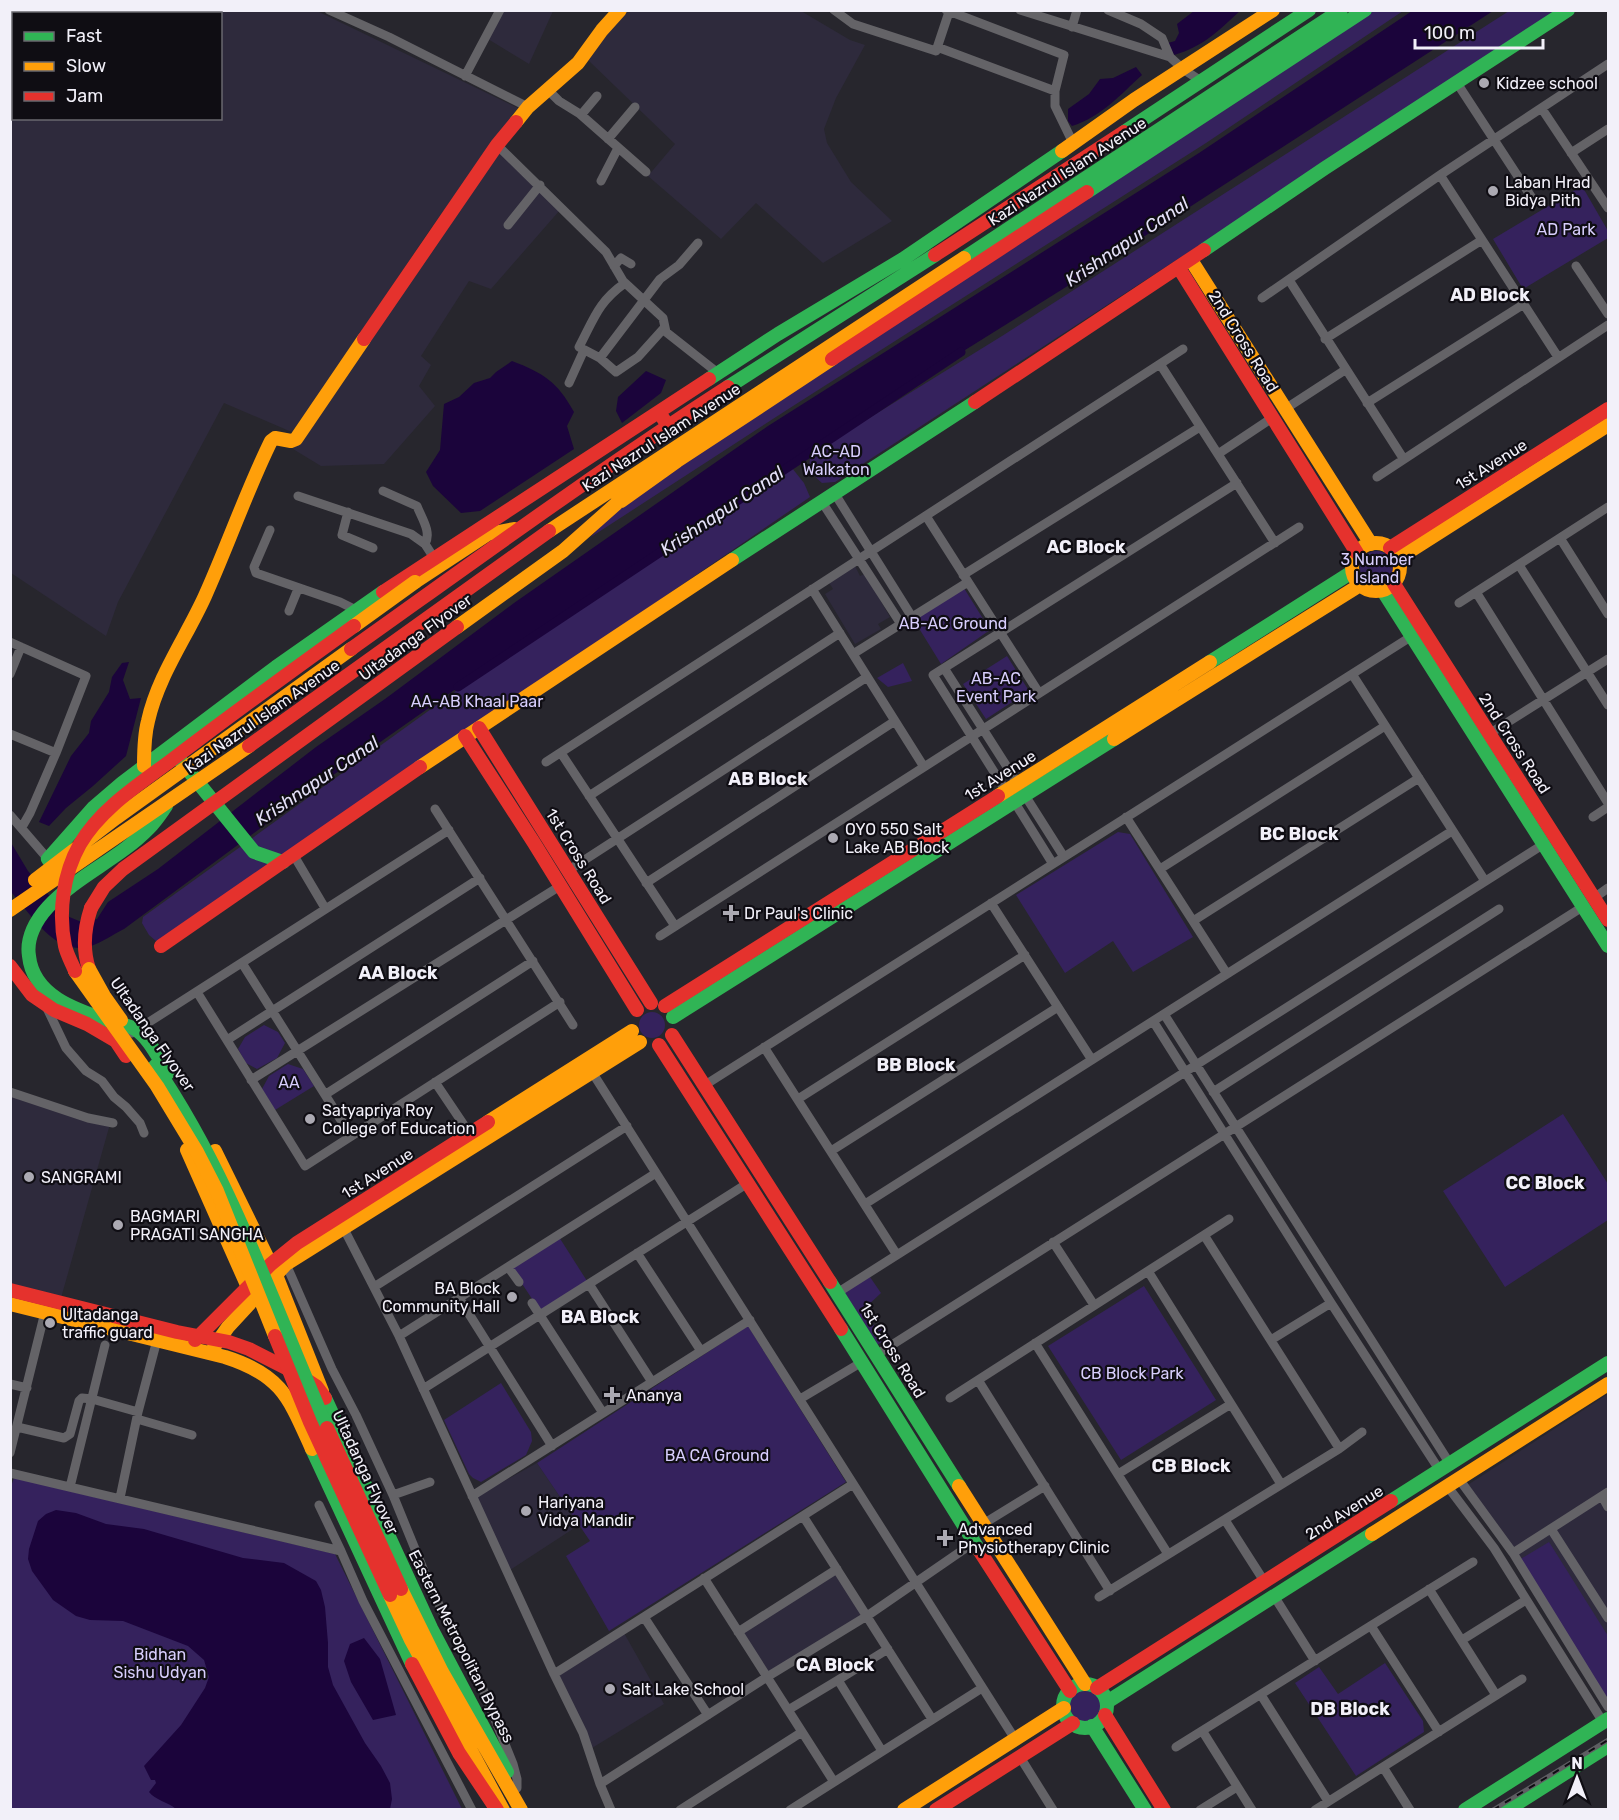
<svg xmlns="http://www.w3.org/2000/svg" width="1619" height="1820" font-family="Rubik,sans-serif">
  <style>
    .built { fill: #2e2a3c }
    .green { fill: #35225d }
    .water { fill: #1b043b }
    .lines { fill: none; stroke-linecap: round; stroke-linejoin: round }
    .canal { stroke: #1b043b; stroke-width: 9 }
    .street { stroke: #646367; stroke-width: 9 }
    .fast { stroke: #30b455; stroke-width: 14 }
    .slow { stroke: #ff9f0a; stroke-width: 14 }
    .jam { stroke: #e5322d; stroke-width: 14 }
    .rail-casing { stroke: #5e5d62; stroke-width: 4.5 }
    .rail { stroke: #0f0d13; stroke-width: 2; stroke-dasharray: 7; stroke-linecap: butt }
    .fast-bridge { stroke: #30b455; stroke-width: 14 }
    .slow-bridge { stroke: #ff9f0a; stroke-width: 14 }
    .jam-bridge { stroke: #e5322d; stroke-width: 14 }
    .poi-dot { fill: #aba9b2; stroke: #0f0d13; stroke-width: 2 }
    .labels { text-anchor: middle; stroke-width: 4.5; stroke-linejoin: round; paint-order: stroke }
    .poi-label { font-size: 16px; fill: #f2f0f9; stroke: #0f0d13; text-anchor: start }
    .street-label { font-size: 16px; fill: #f2f0f9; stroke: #0f0d13 }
    .park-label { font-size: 16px; fill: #d8cefd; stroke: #0f0d13 }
    .water-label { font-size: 18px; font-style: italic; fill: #e5e1f8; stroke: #0f0d13 }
    .neighbourhood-label { font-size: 18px; font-weight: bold; fill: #f2f0f9; stroke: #0f0d13 }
  </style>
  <rect width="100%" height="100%" fill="#27262d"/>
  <path class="built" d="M28,11H317L518,108L429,231L294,433L224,403L118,602L106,636L11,573L10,59L13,51L14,118H220V14L27,13Z
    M503,11H553L529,64L488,39Z
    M626,11H801L850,40L865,45L836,98L824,129L827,143L851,182L892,221L823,263L756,203L721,239L648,176L675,144L587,59Z
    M499,149L560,210L491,289L469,281L421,356L431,365L419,386L435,406L384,464L321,466L293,449Z
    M855,566L860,576L865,574L890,617L878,624L881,629L855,644L825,594L833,589L828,581Z
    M11,1096L110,1124L61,1298L11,1286Z
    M1608,1394V1700L1466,1486Z
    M537,1463L579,1525L510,1570L475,1497Z
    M836,1572L862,1616L767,1673L741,1633Z
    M624,1633L664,1704L592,1748L556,1675Z"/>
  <path class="green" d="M1364,11H1403L1206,143L793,406L591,537L645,475Z
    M1509,11H1559L835,482L822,483C812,474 807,468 811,454L1002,336Z
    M1582,186L1608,231V238L1523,289L1493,239Z
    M786,468H792L804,483L810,497L166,938L156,941L149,935L142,923L143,917L456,691Z
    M1360 568a17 17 0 1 1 34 0a17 17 0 1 1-34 0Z
    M962,585L990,630L941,664L912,617Z
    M1007,656L1029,691L986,719L963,684Z
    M903,663L912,681L888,687L877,678Z
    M1118,832L1130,834L1193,937L1133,972L1113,941L1065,973L1016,895Z
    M639 1025a13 13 0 1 1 26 0a13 13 0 1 1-26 0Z
    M264,1025L278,1032L285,1043L277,1058L257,1069L246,1063L238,1049L245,1037Z
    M288,1064L303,1069L314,1086L275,1110L262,1089L269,1076Z
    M1563,1114L1608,1184V1220L1505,1287L1443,1191Z
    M559,1237L587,1281L540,1311L511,1267Z
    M870,1277L881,1293L863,1310L875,1327L882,1324L890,1337L874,1347L840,1294Z
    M1144,1286L1216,1400L1121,1460L1048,1346Z
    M748,1326L846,1482L609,1631L566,1556L590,1541L537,1463Z
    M501,1383L531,1432L532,1441L526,1455L481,1482L473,1478L469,1474L444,1420Z
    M14,1478L335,1554L462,1809L11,1810L10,1489Z
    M1549,1542L1608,1636V1695L1605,1697L1519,1560Z
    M1385,1663L1423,1721L1424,1732L1356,1776L1295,1683L1319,1667L1338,1694Z
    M1069 1705a17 17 0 1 1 34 0a17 17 0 1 1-34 0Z"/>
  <path class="water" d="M1194,11H1240C1217,32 1204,46 1174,55L1168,43L1175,41L1179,33L1177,24Z
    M1412,11H1493L1066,287L845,425L668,546L547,625L319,785L124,929C114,934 101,943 91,946C56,958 31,914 11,892L10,841L28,871L67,916L84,923L97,919L108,902L158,869L316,747L385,699L514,603L696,476L768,426L1199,153Z
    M1136,67L1142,75C1120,95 1101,117 1072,126L1068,121V109L1089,94L1100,79L1113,78Z
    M512,361C543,373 557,381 574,412L567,426L574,449L480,511L461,513L433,486L426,472L440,450L444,404L459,397L474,383L490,378L496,372Z
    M646,371L666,380L661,393L622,423L616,411L618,397Z
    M129,662L123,680L130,699L141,698L126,756L93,786L66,808L49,826L39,822L71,756L89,733L91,721L109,692L112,677L122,663Z
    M56,1510L76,1513L106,1524L144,1529L243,1558L284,1563L316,1581L321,1590L325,1607L328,1643V1667L333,1685L365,1743L381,1766L390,1783L392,1799L390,1809H176C168,1802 155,1800 149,1792L156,1783L155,1780H151L144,1766L181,1725L205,1688L209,1677L204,1660L188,1646L123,1621L90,1620L76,1616L53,1600L32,1571L28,1559L29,1549L38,1521L46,1514Z
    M364,1638L380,1659L396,1715L373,1720L351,1682L344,1661L350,1644Z"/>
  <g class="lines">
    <path class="canal" d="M458,687L961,352"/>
    <path class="street" d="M329,10L389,37L528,107
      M834,10L853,24L936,51L949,12
      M946,10L1064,55L1055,91V106L1073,143
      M1020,10L1170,57L1183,69L1201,81
      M1108,10L1141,24L1162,38L1170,57
      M21,14L22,10
      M1072,27L1077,10
      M10,43L14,35
      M937,47L1055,91
      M465,76L500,10
      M1457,83L1532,198
      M547,89L559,101L580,114L646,172
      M1542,109L1608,208
      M581,115L597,96
      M608,139L635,107
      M497,145L606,252L623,281L663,318L666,332L718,373
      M1571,153L1608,129
      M1440,175L1558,357
      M601,181L618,148
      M508,225L540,185
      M614,266L621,258L631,264
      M1576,266L1608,314
      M1289,280L1403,458
      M625,283C598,302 594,319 579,347L600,358L616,372L638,357L665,327
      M1262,298L1440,175L1608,64
      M1325,339L1482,240
      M600,358L660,279L679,265L698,243
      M1160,364L1275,543
      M569,383L584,350
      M1367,403L1524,304
      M1285,409L1345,370
      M1218,454L1272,418
      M1377,477L1608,325
      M383,491L417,506C421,517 432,532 425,544
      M835,494L912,617
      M298,496L411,534L425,544L434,558
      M822,502L901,624
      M348,512L342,535L373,548
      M926,516L1039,693
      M270,530L254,567L256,573L340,602L356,610
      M1560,538L1608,614
      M1519,565L1608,705
      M963,575L1200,427
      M812,589L924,767
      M1476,592L1608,803
      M1459,603L1608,507
      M289,611L298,589
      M10,642L86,676L56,753L30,813L22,827
      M853,654L968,582
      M944,668L1018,784
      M10,674L21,647
      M1352,674L1485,881
      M10,734L56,753
      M1489,734L1608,659
      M561,753L675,926
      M546,762L1183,349
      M1006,791L933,675L1237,483
      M589,796L840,633
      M1026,797L1064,857
      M1015,803L1053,864
      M435,809L573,1025
      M10,815L48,859
      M1126,817L1227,974
      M1593,817L1608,807
      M293,854L325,908
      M1160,869L1385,726
      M569,870L867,677
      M646,883L895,721
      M1594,898L1608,888
      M991,903L1092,1060
      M1193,921L1419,778
      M660,936L1299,527
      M242,963L351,1136
      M197,992L305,1166L560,1002
      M45,1004L66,1048L86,1071L102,1081L114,1097L126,1107L140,1123L144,1133
      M1164,1014L1450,1464
      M1153,1021L1331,1303L1440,1471
      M132,1033L449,830
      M227,1040L480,878
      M764,1047L897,1255
      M592,1072L1015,1739
      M251,1080L560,886
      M435,1082L470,1134
      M705,1085L1412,636
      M10,1092L88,1118L113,1123
      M1213,1092L1499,909
      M326,1094L533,961
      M798,1099L1025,955
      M831,1151L1058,1007
      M865,1204L1452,831
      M344,1229L399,1336L554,1674L583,1733L600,1784L611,1810
      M1204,1235L1339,1448
      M1053,1242L1094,1305
      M637,1253L701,1351
      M286,1264L332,1369L356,1415L393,1495L433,1593L482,1687L513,1764L517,1779V1788
      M508,1267L519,1282
      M1148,1271L1281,1484
      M589,1284L652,1382
      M374,1287L627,1126
      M837,1293L1544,844
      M459,1298L552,1446
      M532,1303L603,1413
      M399,1336L656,1173
      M1271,1340L1331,1303
      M1035,1343L1168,1554
      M876,1355L1584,906
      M978,1380L1110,1591
      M10,1384L27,1388
      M423,1389L748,1183
      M950,1398L1229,1219
      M800,1399L862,1362
      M137,1419L192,1435
      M17,1427L64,1438L70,1434L79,1401L82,1398L92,1399L138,1412
      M10,1453L45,1312
      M10,1473L341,1551L363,1601L472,1810
      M1118,1474L1231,1404
      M1459,1479L1513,1553L1608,1707
      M70,1487L105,1345
      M1448,1487L1494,1548L1603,1722
      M393,1495L430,1482
      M472,1496L750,1320
      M1602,1496L1608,1507
      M120,1498L138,1412L157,1340
      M319,1505L341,1551
      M803,1516L932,1719
      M1225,1520L1264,1581
      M983,1524L1045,1486
      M1551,1529L1608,1618
      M1513,1553L1608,1492
      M704,1578L834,1782
      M1429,1589L1496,1695
      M1274,1596L1315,1661
      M1099,1597L1339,1449L1362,1432
      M644,1617L708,1715
      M1371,1626L1439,1732
      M738,1632L837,1569
      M1462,1640L1526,1600
      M554,1674L853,1484
      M1261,1695L1328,1801
      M788,1710L838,1680
      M1203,1732L1252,1810
      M1176,1747L1473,1562
      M882,1751L838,1680L888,1649
      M1020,1757L1053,1810
      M1383,1767L1410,1810
      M600,1784L767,1677L867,1616L973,1543
      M680,1810L802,1732
      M790,1810L982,1688
      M1200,1810L1237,1787
      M1315,1810L1522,1679"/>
    <path class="fast" d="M1124,132L1309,10
      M1087,192L1365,10
      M1204,250L1325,168L1568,10
      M964,258L1341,10
      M709,379L778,334L903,259L1062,151
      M728,387L935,255
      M732,560L975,402
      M1383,591L1608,946
      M1210,662L1352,572
      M180,760L254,852L283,862
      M166,806C161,813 156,821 149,828C119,859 78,875 48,907C36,920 26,938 29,956C33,996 76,1010 109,1021C118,1024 127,1024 135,1029C150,1039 158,1058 168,1073
      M54,867L48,859L94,807L122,783L276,667L383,592
      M673,1017L1114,739
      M830,1282L959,1486
      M841,1329L979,1550
      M325,1398L431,1628L507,1772
      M312,1449L412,1664
      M1391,1501L1608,1363
      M1063 1706a22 22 0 1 1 44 0a22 22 0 1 1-44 0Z
      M1107,1702L1372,1534
      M1092,1726L1145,1810
      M1465,1810L1608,1719
      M1507,1810L1608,1746"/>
    <path class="slow" d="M516,122L528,107L578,63L602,30L620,10
      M1062,151L1134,100L1273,10
      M1191,260L1371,544
      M621,501L677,461L832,359
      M549,531L964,258
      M1352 567a24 24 0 1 1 48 0a24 24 0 1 1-48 0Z
      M1399,558L1608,425
      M415,582L488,534L514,529
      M457,627L563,551L616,504L635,477
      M1114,739L1360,585
      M144,766C144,751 144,736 148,721C158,676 186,638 205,596C228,545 246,492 271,441L275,438L291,441L296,439L364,339
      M420,767L732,560
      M998,796L1210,662
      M35,880L116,818L351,649
      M10,910L249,746
      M488,1122L632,1031
      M187,1150L251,1294
      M215,1151L276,1275L322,1391
      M10,1304L225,1357C282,1375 289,1398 312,1449
      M214,1347L228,1327L286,1264L640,1042
      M959,1486L1085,1684
      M1372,1534L1608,1384
      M401,1589L442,1672L521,1810
      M390,1595L411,1640L503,1810
      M904,1810L1064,1708"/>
    <path class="jam" d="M935,255L1124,132
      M1179,268L1357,553
      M364,339L497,145L516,122
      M832,359L1087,192
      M975,402L1204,250
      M659,412L668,426
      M1390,548L1608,409
      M1394,584L1608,920
      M383,592L709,379
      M351,649C476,560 599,470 728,387
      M479,728L651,1003
      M465,736L534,843L637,1010
      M249,746L549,531
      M161,946L420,767
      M10,966L32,995L54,1010L87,1024L116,1041L126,1056
      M89,969C82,948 84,929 91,908
      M665,1006L998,796
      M672,1035L830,1282
      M659,1045L841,1329
      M10,1290L177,1332L229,1342L249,1349L296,1373L316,1386L325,1398
      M195,1340L271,1264L297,1243L488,1122
      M979,1550L1070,1691
      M412,1664L459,1753L497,1810
      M1097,1688L1391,1501
      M1105,1715L1164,1810
      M936,1810L1073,1723"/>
    <g class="rail-casing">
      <path id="rail" d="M1493,1810L1608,1740"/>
    </g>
    <use href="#rail" class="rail"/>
    <path class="fast-bridge" d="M155,1066C231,1177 273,1305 327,1428"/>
    <path class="slow-bridge" d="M354,626L415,582
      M89,969L104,996L121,1020
      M75,971L157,1086L197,1152L217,1191L275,1336"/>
    <path class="jam-bridge" d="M91,908L104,887L123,869L457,627
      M75,971C72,963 67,955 65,946C58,913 63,874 80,844C101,808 140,784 173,759C233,713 293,670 354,626
      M275,1336L310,1422L390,1595
      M327,1428L401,1589"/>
  </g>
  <g class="poi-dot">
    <circle cx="1484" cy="83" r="6"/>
    <circle cx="1493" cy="191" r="6"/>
    <circle cx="833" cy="838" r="6"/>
    <path d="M728 904h6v6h6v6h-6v6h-6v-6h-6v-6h6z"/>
    <circle cx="310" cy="1119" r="6"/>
    <circle cx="29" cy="1177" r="6"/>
    <circle cx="118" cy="1225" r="6"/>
    <circle cx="512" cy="1297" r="6"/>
    <circle cx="50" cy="1323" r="6"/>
    <path d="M609 1386h6v6h6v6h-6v6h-6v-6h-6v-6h6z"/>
    <circle cx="526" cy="1511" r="6"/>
    <path d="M942 1529h6v6h6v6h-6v6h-6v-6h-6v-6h6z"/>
    <circle cx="610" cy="1689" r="6"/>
  </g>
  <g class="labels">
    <g class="poi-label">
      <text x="1496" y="89">Kidzee school</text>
      <text x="1505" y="188">Laban Hrad<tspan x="1505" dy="18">Bidya Pith</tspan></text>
      <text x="845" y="835">OYO 550 Salt<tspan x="845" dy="18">Lake AB Block</tspan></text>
      <text x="744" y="919">Dr Paul's Clinic</text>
      <text x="322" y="1116">Satyapriya Roy<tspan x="322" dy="18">College of Education</tspan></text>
      <text x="41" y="1183">SANGRAMI</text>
      <text x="130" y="1222">BAGMARI<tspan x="130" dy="18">PRAGATI SANGHA</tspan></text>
      <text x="500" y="1294" text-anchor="end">BA Block<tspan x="500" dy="18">Community Hall</tspan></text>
      <text x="62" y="1320">Ultadanga<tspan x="62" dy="18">traffic guard</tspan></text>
      <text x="626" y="1401">Ananya</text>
      <text x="538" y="1508">Hariyana<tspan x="538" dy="18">Vidya Mandir</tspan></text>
      <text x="958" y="1535">Advanced<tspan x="958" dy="18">Physiotherapy Clinic</tspan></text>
      <text x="622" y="1695">Salt Lake School</text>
    </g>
    <g class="street-label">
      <text transform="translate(1067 171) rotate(-33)" y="6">Kazi Nazrul Islam Avenue</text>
      <text transform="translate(1244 341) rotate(58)" y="6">2nd Cross Road</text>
      <text transform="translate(661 437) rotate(-33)" y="6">Kazi Nazrul Islam Avenue</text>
      <text transform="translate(1491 464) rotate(-32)" y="6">1st Avenue</text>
      <text transform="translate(415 637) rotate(-36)" y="6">Ultadanga Flyover</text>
      <text transform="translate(262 716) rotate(-35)" y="6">Kazi Nazrul Islam Avenue</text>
      <text transform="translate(1515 743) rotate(57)" y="6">2nd Cross Road</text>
      <text transform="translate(1000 775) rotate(-32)" y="6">1st Avenue</text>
      <text transform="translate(579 856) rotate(58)" y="6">1st Cross Road</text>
      <text transform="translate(153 1034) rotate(55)" y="6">Ultadanga Flyover</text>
      <text transform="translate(377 1173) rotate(-32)" y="6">1st Avenue</text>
      <text transform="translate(893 1350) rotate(58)" y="6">1st Cross Road</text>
      <text transform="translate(366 1472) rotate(65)" y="6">Ultadanga Flyover</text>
      <text transform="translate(1344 1512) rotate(-32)" y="6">2nd Avenue</text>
      <text transform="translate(462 1646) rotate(63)" y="6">Eastern Metropolitan Bypass</text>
    </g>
    <g class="park-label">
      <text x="1566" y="235">AD Park</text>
      <text x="836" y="457">AC-AD<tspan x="836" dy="18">Walkaton</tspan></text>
      <text x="1377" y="565">3 Number<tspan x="1377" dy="18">Island</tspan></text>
      <text x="953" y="629">AB-AC Ground</text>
      <text x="996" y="684">AB-AC<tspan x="996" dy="18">Event Park</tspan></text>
      <text x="477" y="707">AA-AB Khaal Paar</text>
      <text x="289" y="1088">AA</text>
      <text x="1132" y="1379">CB Block Park</text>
      <text x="717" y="1461">BA CA Ground</text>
      <text x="160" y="1660">Bidhan<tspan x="160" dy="18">Sishu Udyan</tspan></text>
    </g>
    <g class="water-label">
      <text transform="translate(1127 242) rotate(-34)" y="6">Krishnapur Canal</text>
      <text transform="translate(722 511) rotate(-34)" y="6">Krishnapur Canal</text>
      <text transform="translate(317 781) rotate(-34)" y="6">Krishnapur Canal</text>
    </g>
    <g class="neighbourhood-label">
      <text x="1490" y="301">AD Block</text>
      <text x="1086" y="553">AC Block</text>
      <text x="768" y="785">AB Block</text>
      <text x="1299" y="840">BC Block</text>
      <text x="398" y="979">AA Block</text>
      <text x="916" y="1071">BB Block</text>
      <text x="1545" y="1189">CC Block</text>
      <text x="600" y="1323">BA Block</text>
      <text x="1191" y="1472">CB Block</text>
      <text x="835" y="1671">CA Block</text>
      <text x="1350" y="1715">DB Block</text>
    </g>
  </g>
  <rect width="1619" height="1820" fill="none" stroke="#f2f0f9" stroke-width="24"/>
  <rect x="12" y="12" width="210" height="108" fill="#0f0d13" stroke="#6a686f" stroke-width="1.5"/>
  <rect x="24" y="32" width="30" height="9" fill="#30b455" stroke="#6a686f" stroke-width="1.5"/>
  <text x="66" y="42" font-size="18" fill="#f2f0f9">Fast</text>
  <rect x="24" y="62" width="30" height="9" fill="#ff9f0a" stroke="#6a686f" stroke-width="1.5"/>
  <text x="66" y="72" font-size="18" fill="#f2f0f9">Slow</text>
  <rect x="24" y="92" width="30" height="9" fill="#e5322d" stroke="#6a686f" stroke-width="1.5"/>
  <text x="66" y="102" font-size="18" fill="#f2f0f9">Jam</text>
  <g transform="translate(1577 1778)" stroke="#0f0d13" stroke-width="4.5" paint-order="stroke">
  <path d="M0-4.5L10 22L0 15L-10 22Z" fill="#f2f0f9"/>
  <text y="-9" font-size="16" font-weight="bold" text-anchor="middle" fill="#f2f0f9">N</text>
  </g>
  <path d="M1415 39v9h128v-9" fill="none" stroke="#f2f0f9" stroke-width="3"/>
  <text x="1424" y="39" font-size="18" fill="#f2f0f9" stroke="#0f0d13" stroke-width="4.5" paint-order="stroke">100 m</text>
</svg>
